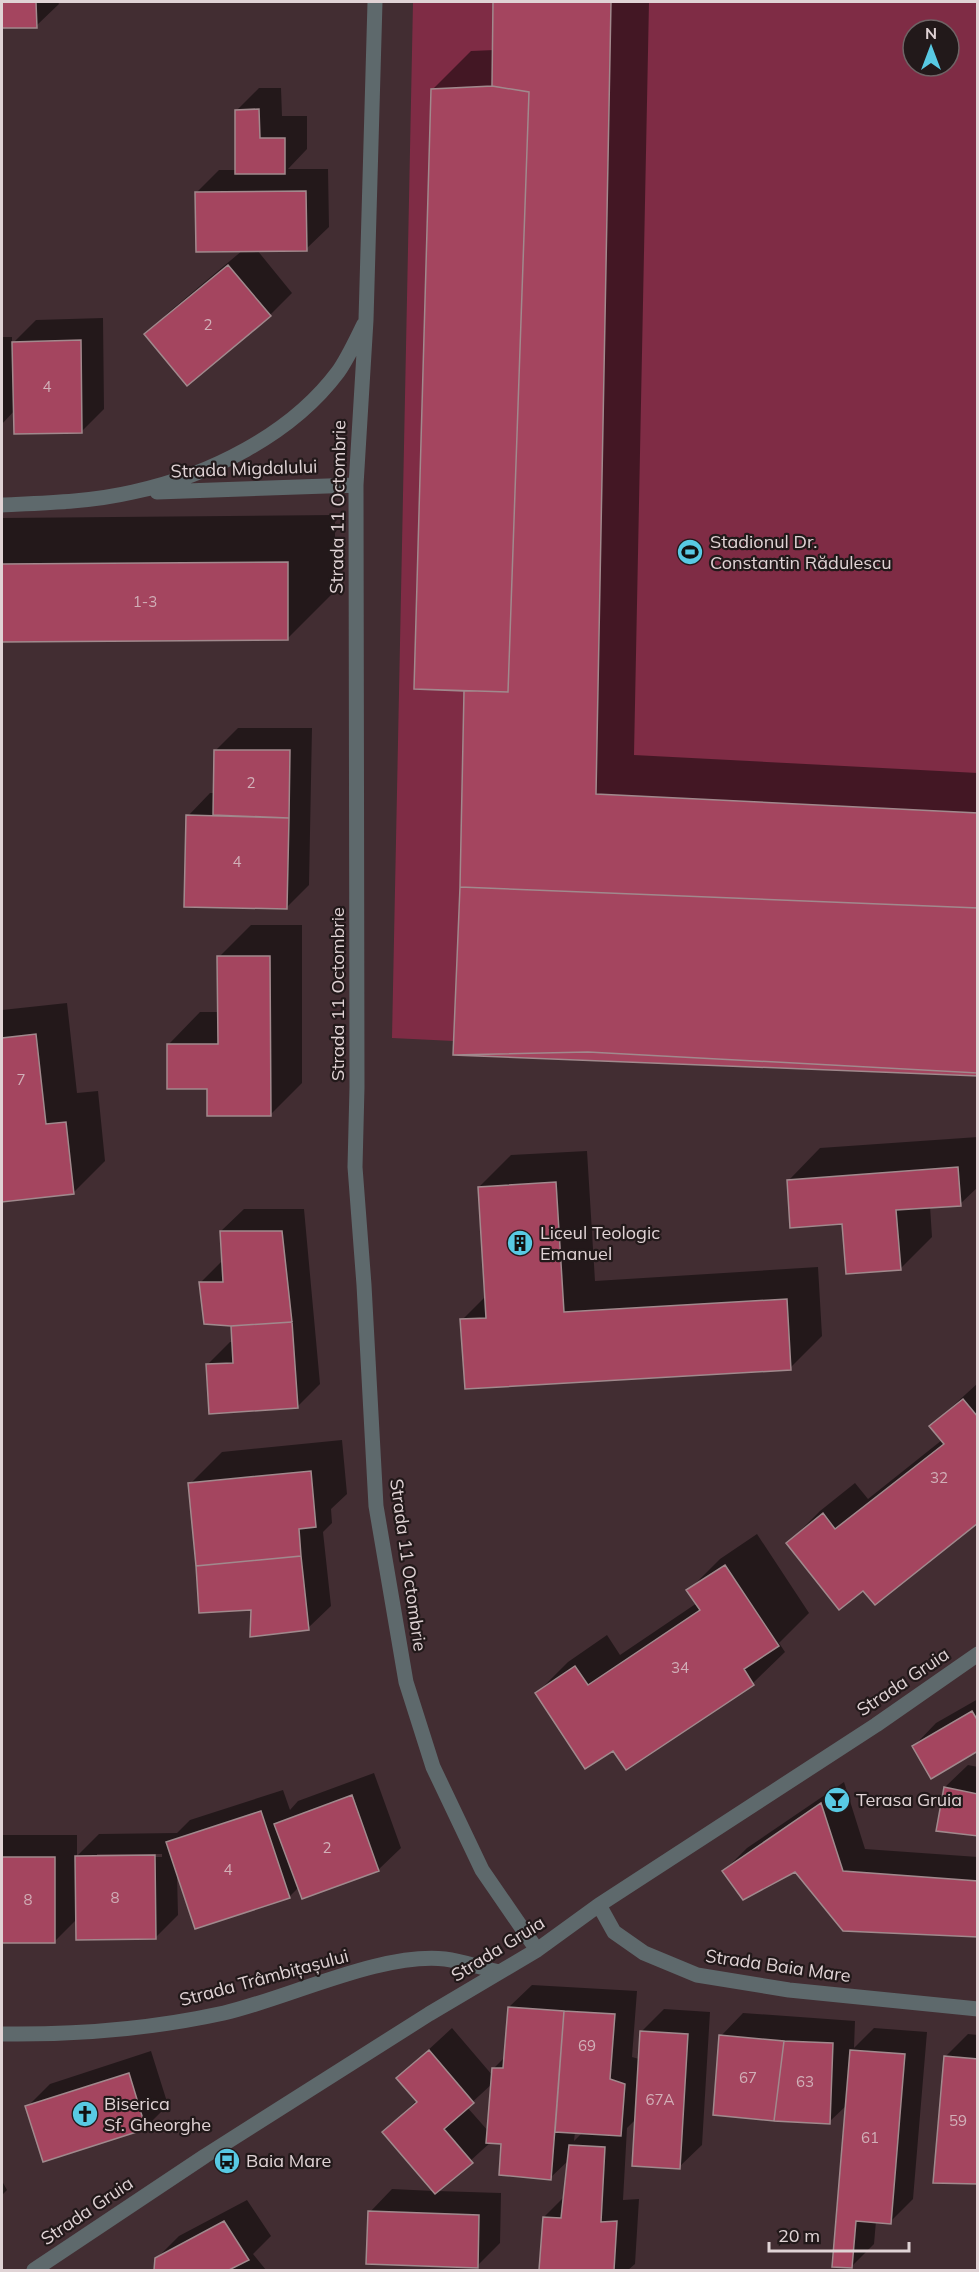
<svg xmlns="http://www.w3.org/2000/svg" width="979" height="2272" font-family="Mulish,sans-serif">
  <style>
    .green { fill: #7f2c45; fill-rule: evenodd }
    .shadow { fill: #0007; fill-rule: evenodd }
    .building { fill: #a4455f; stroke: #a1898d; stroke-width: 1.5 }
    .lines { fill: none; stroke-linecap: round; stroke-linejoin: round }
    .minor { stroke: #5e696c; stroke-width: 15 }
    .labels { text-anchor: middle; stroke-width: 4.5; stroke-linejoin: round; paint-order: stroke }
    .number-label { font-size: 15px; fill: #d1b0b8 }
    .street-label { font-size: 18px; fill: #e0d3d5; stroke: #22191a }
    .poi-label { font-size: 18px; fill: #e0d3d5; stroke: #22191a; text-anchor: start }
  </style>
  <rect width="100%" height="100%" fill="#422d32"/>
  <path class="green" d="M413,2H977V1066L392,1038ZM913,30H949V66H913Z"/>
  <path class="shadow" d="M2,2H58L59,4L36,26L2,27Z
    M495,2H649L634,755L978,773V1072L462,887L465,689L432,90L471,51L494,50Z
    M259,88H281L282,116H307V149L288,169H328L329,227L306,249L257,250L292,293L270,315L146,334L169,312L243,250L196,193L219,170H237L236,111Z
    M103,318L104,409L82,431L15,410L2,424V337H12V344L36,320Z
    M335,515V591L288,638L2,641V518Z
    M238,728H312L309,885L286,908L188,816L210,793H214L215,751Z
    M251,925H302V1083L270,1115L209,1087L169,1044L200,1012H219V957Z
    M67,1003L77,1093L98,1091L105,1161L73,1193L2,1200V1010Z
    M978,1137V1187L960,1204L930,1206L932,1237L900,1269L789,1180L820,1148Z
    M587,1151L595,1281L818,1267L822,1336L790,1368L462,1320L486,1296L479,1187L511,1155Z
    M244,1209H304L320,1384L297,1407L207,1365L230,1342H234L233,1325L200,1283L223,1260L221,1231Z
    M978,1383V1521L863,1589L788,1543L820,1511L855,1483L868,1499L942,1440L931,1426Z
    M342,1440L347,1494L331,1509L332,1523L323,1532L331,1606L308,1628L252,1608L190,1484L222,1452Z
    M757,1534L809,1613L779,1643L785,1652L753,1683L626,1768L613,1749L537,1693L568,1662L607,1635L620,1655L697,1603L688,1591L720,1559Z
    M978,1699V1749L914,1746L936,1723Z
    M968,1765L978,1767V1835L945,1787Z
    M374,1773L401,1848L378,1870L299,1887L289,1897L177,1874L178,1915L155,1938L77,1919L54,1942L2,1941V1835H77V1856L99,1834L177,1833L190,1820L283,1790L290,1810L298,1801ZM97,1854H162V1857H97Z
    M844,1782L865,1849L978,1857V1936L795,1870L724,1871L747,1848Z
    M532,1985L637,1991L632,2057L639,2059L641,2032L664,2009L710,2012L702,2145L679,2167L636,2119L627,2128L623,2200L639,2199L635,2264L628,2270H540L544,2217L565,2196L569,2160L550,2178L502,2143L491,2142L437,2191L501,2193L500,2243L477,2266L370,2212L392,2189L434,2191L384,2132L417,2100L398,2078L452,2028L493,2076L494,2068L505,2057L509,2007ZM493,2083L489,2132L467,2107ZM575,2132H583L574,2141Z
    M743,2013L855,2021L854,2048L874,2028L927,2032L913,2199L890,2222L876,2221L874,2244L851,2267L847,2105L829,2122L721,2036Z
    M968,2034L978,2035V2182L945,2057Z
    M151,2051L168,2105L146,2127L44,2160L27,2107L50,2084Z
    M2,2181L7,2190L2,2195Z
    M247,2200L271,2236L253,2254L266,2270H155L156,2259L179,2236Z"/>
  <path class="building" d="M2,2H36L37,28H2Z
    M493,2H611L596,794L978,813V1073L588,1052L453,1055L460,887L464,691L414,689L431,89L492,86Z
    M492,86L529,92L508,692L414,689L431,89Z
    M259,109L260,138H285V174H235V110Z
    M306,191L307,251L196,252L195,192Z
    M228,265L271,316L187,386L144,334Z
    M81,340L82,433L14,434L12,342Z
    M288,562V640L2,642V564Z
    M214,750H290L289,818L213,815Z
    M186,815L289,818L287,909L184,907Z
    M460,887L978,908V1076L453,1055Z
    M217,956H270L271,1116H207V1089H167V1044H218Z
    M36,1034L46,1124L66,1122L74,1194L2,1202V1038Z
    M958,1167L961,1206L896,1210L901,1270L846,1274L842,1224L790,1228L787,1180Z
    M556,1182L564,1312L787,1299L791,1370L465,1389L460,1319L486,1318L478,1187Z
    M220,1231H282L292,1322L231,1326L204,1324L199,1282H223Z
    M292,1322L298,1408L209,1414L206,1364L233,1363L231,1326Z
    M963,1399L978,1417V1523L875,1605L863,1591L839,1610L786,1543L823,1513L835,1529L944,1444L929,1426Z
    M311,1471L316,1527L299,1529L301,1556L196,1566L188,1483Z
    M301,1556L309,1630L250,1637L251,1610L199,1613L196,1566Z
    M725,1565L779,1646L744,1669L754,1685L626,1770L613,1751L585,1769L535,1693L575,1666L588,1685L700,1610L686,1590Z
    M972,1711L978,1721V1751L931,1779L912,1746Z
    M944,1787L978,1794V1836L936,1831Z
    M352,1795L379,1871L302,1899L274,1824Z
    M821,1803L843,1871L978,1881V1937L843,1931L795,1872L743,1900L722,1871Z
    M261,1811L290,1898L195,1929L166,1842Z
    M155,1855L156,1939L76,1940L75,1856Z
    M2,1857H55V1943H2Z
    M508,2007L564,2011L551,2180L499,2175L501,2144L486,2143L492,2068H503Z
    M564,2011L615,2014L610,2079L625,2084L621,2136L555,2132Z
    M640,2031L688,2034L680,2169L632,2166Z
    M719,2035L784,2041L774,2121L713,2115Z
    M784,2041L833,2043L830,2124L774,2121Z
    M429,2050L474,2103L444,2129L473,2163L435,2194L382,2132L417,2102L396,2078Z
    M850,2050L905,2054L891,2224L856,2221L852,2268L832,2267Z
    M944,2056L978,2059V2184L933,2183Z
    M129,2073L146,2129L43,2162L25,2106Z
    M569,2145L605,2147L601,2222L617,2221L614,2270H539L543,2217L561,2218Z
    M368,2211L479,2215L478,2268L366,2264Z
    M224,2221L249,2260L229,2270H154L155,2258Z"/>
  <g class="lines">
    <path class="minor" d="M375,2L366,320L356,485L357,1087L355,1167L364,1285L376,1506L406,1682L433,1767L482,1870L537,1950
      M157,492L356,485
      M2,505C45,503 90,502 133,492C208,476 291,435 338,372C348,358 356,340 364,324
      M599,1905L614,1932L644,1953L697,1975L789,1990L978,2009
      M2,2034C77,2035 151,2029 224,2013C289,1998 381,1952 445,1959C463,1961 481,1968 499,1972
      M34,2270L205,2156L429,2014L537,1950L599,1905L876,1725L978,1654"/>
  </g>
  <defs>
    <g id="stadium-disc" transform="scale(1.35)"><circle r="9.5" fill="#58c9e3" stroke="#22191a"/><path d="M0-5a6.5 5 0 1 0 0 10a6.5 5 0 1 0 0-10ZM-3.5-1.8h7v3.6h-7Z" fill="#111"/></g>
    <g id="building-disc" transform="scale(1.35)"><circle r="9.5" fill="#58c9e3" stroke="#22191a"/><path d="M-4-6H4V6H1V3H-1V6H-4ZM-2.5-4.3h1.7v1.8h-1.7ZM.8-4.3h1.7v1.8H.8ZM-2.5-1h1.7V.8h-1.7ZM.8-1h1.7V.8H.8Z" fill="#111"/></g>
    <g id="bar-disc" transform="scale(1.35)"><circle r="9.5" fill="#58c9e3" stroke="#22191a"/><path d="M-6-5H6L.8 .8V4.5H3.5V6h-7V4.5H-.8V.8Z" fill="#111"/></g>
    <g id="church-disc" transform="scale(1.35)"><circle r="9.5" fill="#58c9e3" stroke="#22191a"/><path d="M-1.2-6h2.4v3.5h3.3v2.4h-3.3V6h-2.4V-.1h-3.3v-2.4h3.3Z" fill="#111"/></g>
    <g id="bus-disc" transform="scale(1.35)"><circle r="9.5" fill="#58c9e3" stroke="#22191a"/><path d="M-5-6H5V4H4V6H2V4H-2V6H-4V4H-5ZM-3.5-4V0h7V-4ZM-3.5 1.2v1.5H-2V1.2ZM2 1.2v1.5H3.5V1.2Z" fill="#111"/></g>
  </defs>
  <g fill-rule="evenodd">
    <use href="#stadium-disc" x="690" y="552"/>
    <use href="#building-disc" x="520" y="1243"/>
    <use href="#bar-disc" x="837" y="1800"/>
    <use href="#church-disc" x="85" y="2114"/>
    <use href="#bus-disc" x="227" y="2161"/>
  </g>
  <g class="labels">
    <g class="number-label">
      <text x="208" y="330">2</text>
      <text x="47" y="392">4</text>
      <text x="145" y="607">1-3</text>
      <text x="251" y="788">2</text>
      <text x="237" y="867">4</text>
      <text x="21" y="1085">7</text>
      <text x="939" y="1483">32</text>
      <text x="680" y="1673">34</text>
      <text x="327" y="1853">2</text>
      <text x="228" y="1875">4</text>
      <text x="115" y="1903">8</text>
      <text x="28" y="1905">8</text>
      <text x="587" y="2051">69</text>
      <text x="748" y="2083">67</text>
      <text x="805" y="2087">63</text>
      <text x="660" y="2105">67A</text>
      <text x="958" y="2126">59</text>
      <text x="870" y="2143">61</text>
    </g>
    <g class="street-label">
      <text transform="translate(244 469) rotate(-2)" y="6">Strada Migdalului</text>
      <text transform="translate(338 507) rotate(-89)" y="6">Strada 11 Octombrie</text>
      <text transform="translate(338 994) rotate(-90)" y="6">Strada 11 Octombrie</text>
      <text transform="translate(408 1565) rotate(82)" y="6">Strada 11 Octombrie</text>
      <text transform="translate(903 1682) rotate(-34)" y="6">Strada Gruia</text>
      <text transform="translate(498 1949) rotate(-32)" y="6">Strada Gruia</text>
      <text transform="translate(778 1966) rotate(8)" y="6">Strada Baia Mare</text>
      <text transform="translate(264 1978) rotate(-15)" y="6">Strada Trâmbițașului</text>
      <text transform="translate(87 2211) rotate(-34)" y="6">Strada Gruia</text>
    </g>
    <g class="poi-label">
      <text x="710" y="548">Stadionul Dr.<tspan x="710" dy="21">Constantin Rădulescu</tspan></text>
      <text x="540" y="1239">Liceul Teologic<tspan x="540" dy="21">Emanuel</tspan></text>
      <text x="856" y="1806">Terasa Gruia</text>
      <text x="104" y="2110">Biserica<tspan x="104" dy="21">Sf. Gheorghe</tspan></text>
      <text x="246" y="2167">Baia Mare</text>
    </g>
  </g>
  <rect width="979" height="2272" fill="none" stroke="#e0d3d5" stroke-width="6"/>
  <g transform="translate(931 48)"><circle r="28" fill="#22191a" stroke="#6e6365" stroke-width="1.5"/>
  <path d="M0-4.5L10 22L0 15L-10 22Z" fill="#58c9e3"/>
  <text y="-9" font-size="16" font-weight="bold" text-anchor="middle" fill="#e0d3d5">N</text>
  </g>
  <path d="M769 2242v9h140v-9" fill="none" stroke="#e0d3d5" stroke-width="3"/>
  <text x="778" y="2242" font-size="18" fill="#e0d3d5" stroke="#22191a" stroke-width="4.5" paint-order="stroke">20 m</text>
</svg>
